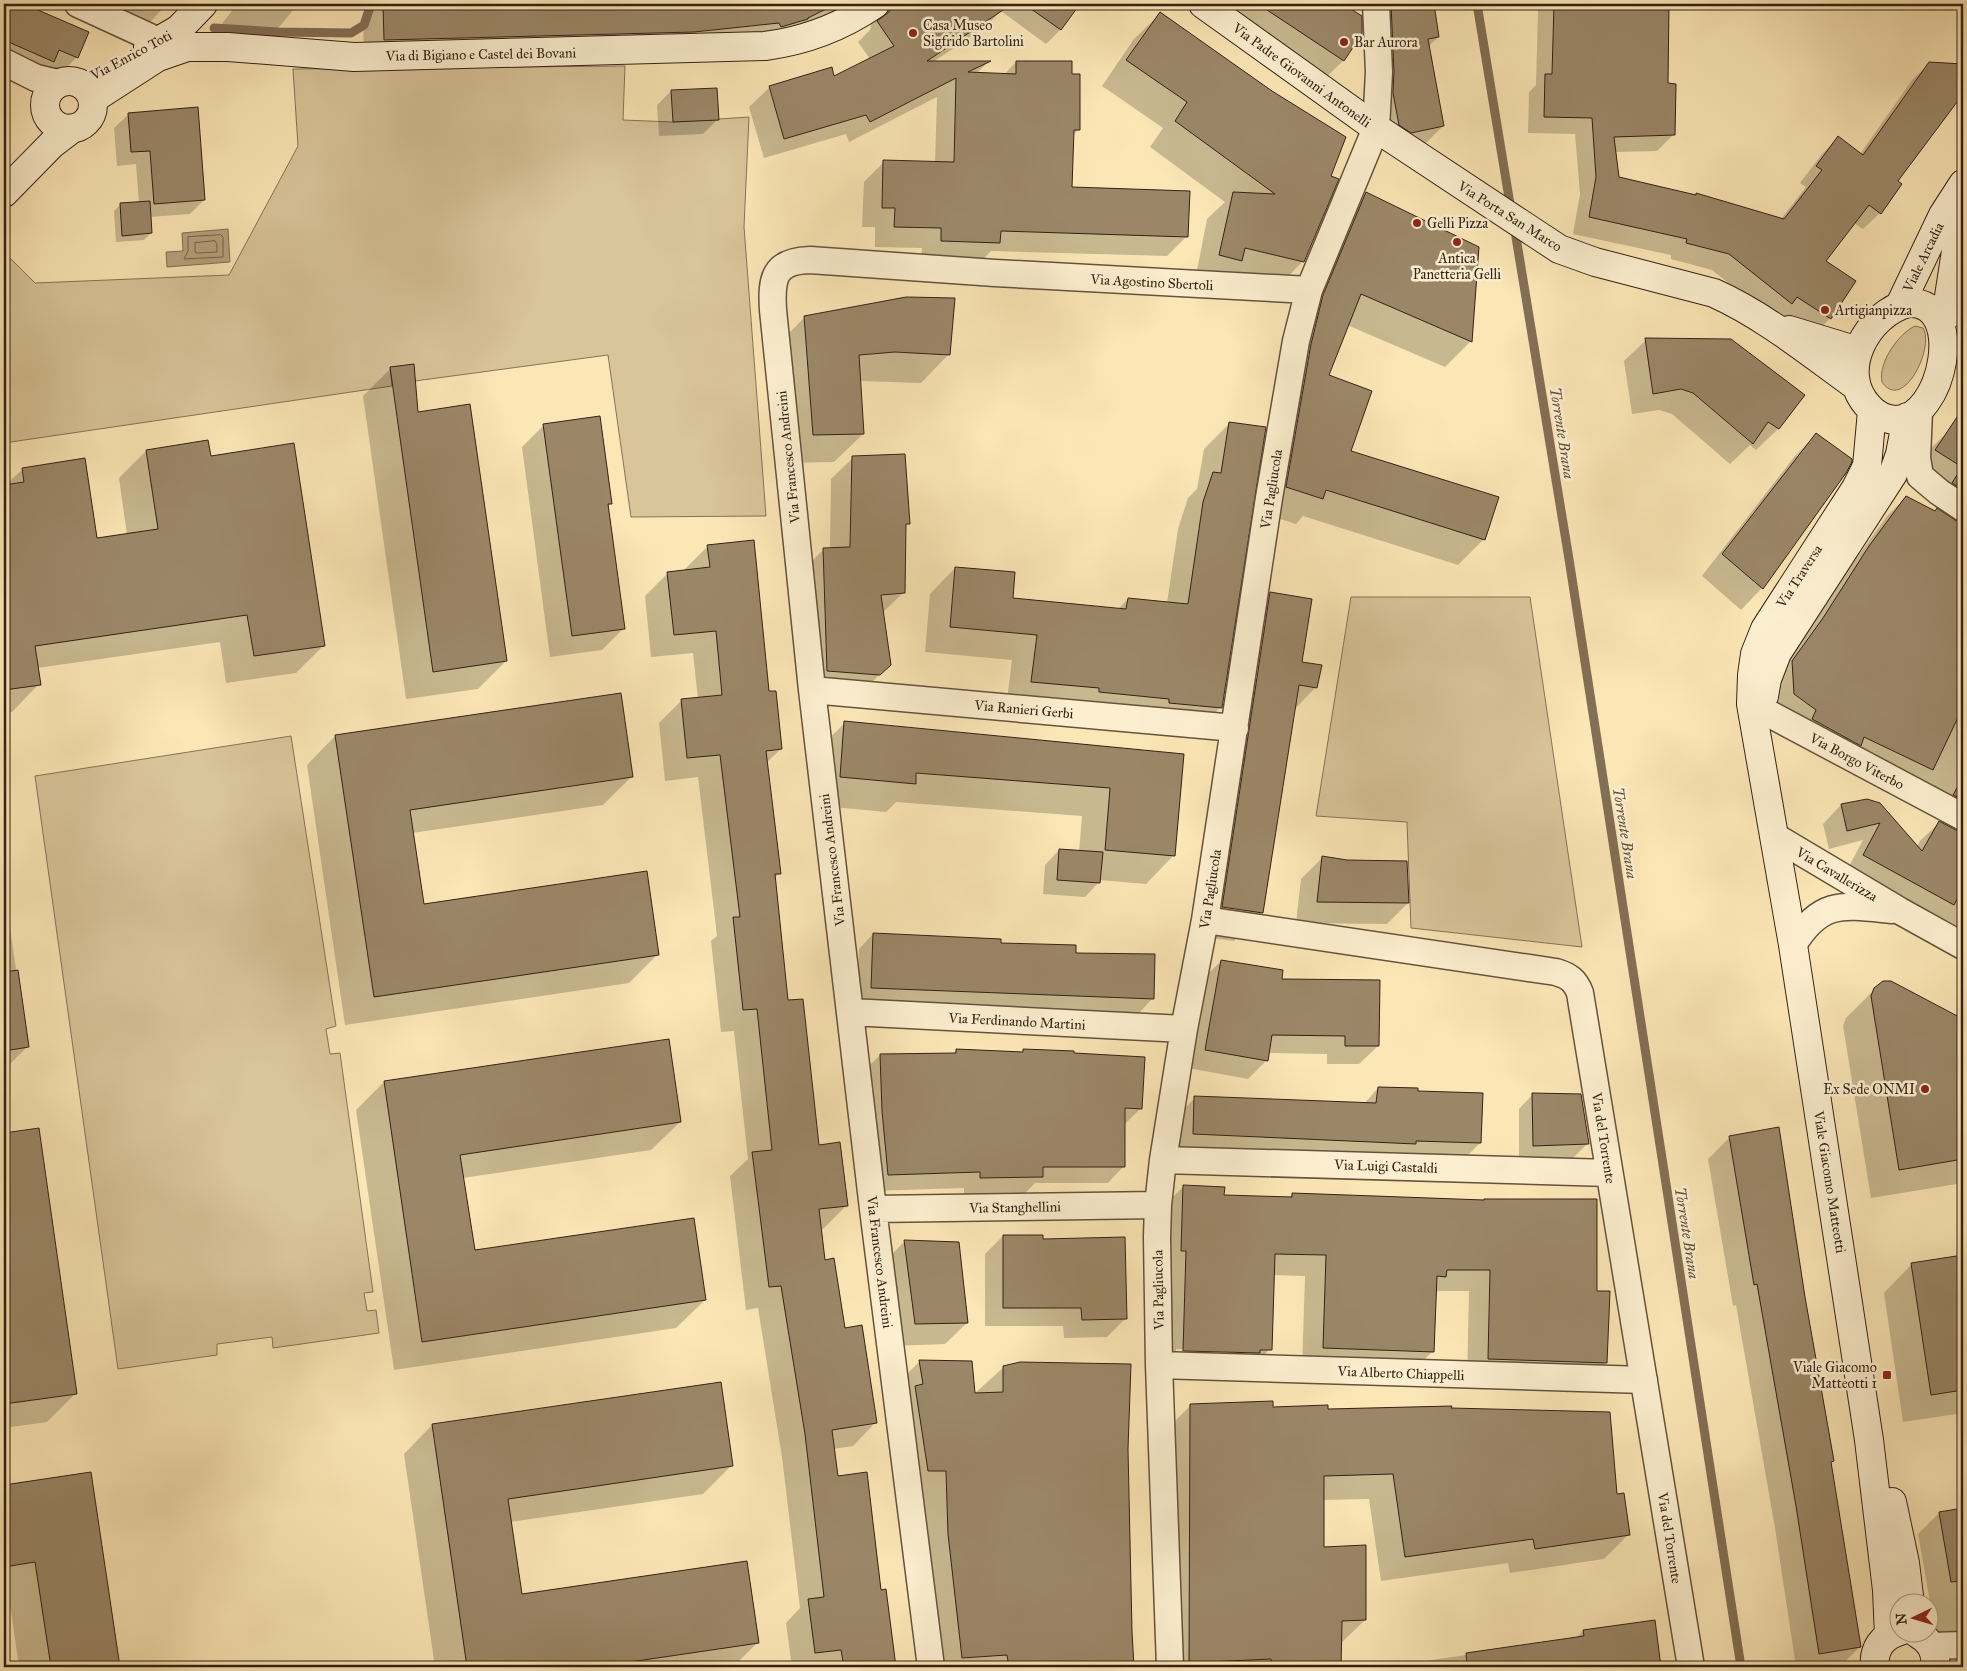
<svg xmlns="http://www.w3.org/2000/svg" width="1967" height="1671" font-family="'IM FELL Great Primer',serif">
  <style>
    .green { fill: #d9c59a; stroke: #867358 }
    .water { fill: #b7a37f; stroke: #836f55 }
    .shadow { fill: #0003; fill-rule: evenodd }
    .lines { fill: none; stroke-linecap: round; stroke-linejoin: round }
    .shore { stroke: #76624a; stroke-width: 1 }
    .stream { stroke: #836f55; stroke-width: 9 }
    .building { fill: #9b8768; stroke: #342115 }
    .street-casing { stroke: #66523d; stroke-width: 29 }
    .secondary-casing { stroke: #342115; stroke-width: 30 }
    .street { stroke: #fcefcf; stroke-width: 26 }
    .secondary { stroke: #fcefcf; stroke-width: 28 }
    .poi-dot { fill: #8f2418; stroke: #fcefcf; stroke-width: 2 }
    .labels { text-anchor: middle; stroke-width: 5; stroke-linejoin: round; paint-order: stroke }
    .poi-label { font-size: 14px; fill: #342115; stroke: #fcefcf; text-anchor: start }
    .street-label { font-size: 14px; fill: #342115; stroke: #fcefcf }
    .water-label { font-size: 15px; font-style: italic; fill: #624e3a; stroke: #fcefcf }
  </style>
  <rect width="100%" height="100%" fill="#fbe6b5"/>
  <filter id="stains"><feTurbulence type="fractalNoise" baseFrequency=".004" numOctaves="4"/><feColorMatrix values="0 0 0 0 .2 0 0 0 0 .09 0 0 0 0 .02 0 0 0 .5 -.17"/></filter>
  <radialGradient id="worn" r=".72"><stop offset=".6" stop-color="#630" stop-opacity="0"/><stop offset="1" stop-color="#630" stop-opacity=".3"/></radialGradient>
  <path class="green" d="M625,66L623,120L673,122L749,117L744,227L766,516L631,517L608,355L415,381L413,365L390,368L392,386L4,443V252L35,283L229,275L298,146L293,69Z
    M1915,326L1923,328C1935,347 1903,413 1882,382C1878,363 1898,334 1915,326Z
    M1351,597H1530L1582,947L1411,928L1407,822L1316,816Z
    M291,736L336,1026L326,1029L330,1054L340,1053L373,1292L364,1293L367,1311L376,1310L379,1333L273,1348L272,1337L217,1344V1355L118,1369L35,776Z"/>
  <path class="water" d="M228,229L230,262L167,267L166,252L183,251L182,233Z"/>
  <path class="shadow" d="M4,4H20L87,33L76,58L55,79L4,71Z
    M69,4H167L137,36Z
    M237,4H298L281,25L257,50L222,24Z
    M373,4H1001L1003,6L1005,4H1079L1060,30L1046,44L1001,11L984,28L933,62H988L976,74L1004,75L1016,62L1071,75L1079,129L1072,136L1071,189L1187,236L1167,256L991,251L979,263L921,260L922,248L875,247V227H862L864,182L884,162L935,163L937,97L849,142L846,134L764,158L749,107L770,87L834,78L870,59L858,42L870,30L871,24L869,16L775,43L364,60L363,13Z
    M1194,4H1340L1360,17L1344,60L1318,85Z
    M1370,4H1432L1438,37L1428,47L1443,126L1424,145L1392,151Z
    M1544,4H1668L1667,84L1673,135L1657,151L1615,152L1618,178L1781,219L1806,187L1800,183L1822,154L1838,138L1860,154L1912,80L1929,64L1963,65V92L1897,181L1900,184L1880,213L1863,229L1854,223L1824,261L1830,318L1814,335L1781,314L1775,320L1712,270L1671,259V255L1573,234L1580,194L1575,134L1528,133L1529,92L1536,85L1538,10Z
    M1160,14L1330,176L1303,261L1278,287L1195,281L1207,219L1225,202L1150,147L1163,128L1102,86L1134,39Z
    M671,91L717,120L703,134L659,136L657,105Z
    M129,114L204,200L190,214L150,217L151,233L144,240L116,242L114,211L121,204L139,203L136,164L117,166L114,128Z
    M1366,194L1471,341L1445,367L1347,325L1327,376L1349,452L1484,539L1458,565L1303,516L1296,524L1261,513L1340,220Z
    M805,317L949,354L921,383L859,381L863,434L834,462L785,463L776,346Z
    M1646,340L1803,396L1778,429L1756,450L1750,445L1730,464L1672,414L1659,410L1632,414L1624,361Z
    M391,368L506,661L478,689L406,699L363,396Z
    M1230,423L1221,707L1195,732L1006,707L1012,660L925,652L930,594L955,568L1012,599L1118,609L1128,599L1167,603L1178,529L1188,498L1197,489L1204,449Z
    M543,426L611,503L607,507L624,628L602,650L550,657L522,447Z
    M1951,429L1963,436V942L1845,874L1863,840L1829,849L1823,824L1841,805L1867,800L1917,847L1920,841L1939,823L1959,832L1958,828L1775,713L1774,681L1804,638L1850,567L1887,516L1906,497L1961,523L1918,469L1932,447Z
    M1816,435L1845,472L1762,588L1741,610L1702,576L1794,457Z
    M146,451L210,457L323,646L296,673L226,683L220,642L37,668L39,684L12,712L4,713V486L23,469L96,539L127,535L119,478Z
    M853,458L909,523L905,527L903,593L882,613L890,664L868,686L806,693L802,571L824,549H830L831,479Z
    M708,546L768,693L781,749L766,763L779,873L774,879L787,1002L817,1146L846,1206L823,1229H820L824,1261L844,1329L875,1423L853,1446L833,1449L837,1477L880,1591L885,1590L895,1667H792L786,1623L800,1608L782,1457L758,1308L746,1310L730,1176L748,1159L734,1031L721,1032L711,941L717,936L698,777L665,781L659,723L682,700L698,699L693,653L651,657L645,596L668,573L685,571V569Z
    M1270,594L1301,663L1316,687L1294,710L1262,913L1234,941L1194,936L1242,622Z
    M845,723L1182,755L1174,855L1146,884L1099,880V882L1085,897L1043,894L1045,865L1059,850L1079,852L1082,816L896,802L886,812L812,805L816,751Z
    M335,736L632,776L603,805L412,833L423,905L658,954L629,983L345,1025L307,765Z
    M1322,858L1408,903L1387,924L1296,923L1301,879Z
    M4,885L27,1047L4,1070Z
    M873,934L1000,944L1075,954L1153,998L1139,1013L857,1002L859,949Z
    M1221,961L1280,980L1378,1046L1359,1064H1327V1054L1268,1053L1267,1060L1248,1079L1188,1068L1203,979Z
    M1890,983L1963,1021V1183L1871,1198L1843,1026L1846,1018L1875,989Z
    M957,1050L1021,1053L1024,1050L1141,1108L1124,1125V1166L1108,1183H1035L1025,1193L964,1194V1188L872,1191L864,1071L880,1055L953,1054Z
    M384,1082L680,1122L651,1150L463,1178L474,1252L705,1300L676,1328L394,1370L356,1110Z
    M1378,1088L1416,1093L1480,1143L1466,1157L1179,1148L1181,1112L1195,1098L1364,1104Z
    M1533,1094L1587,1144L1573,1158L1519,1159V1109Z
    M38,1129L76,1393L47,1422L4,1428V1134Z
    M1730,1137L1830,1463L1860,1647L1839,1667H1796L1775,1528L1736,1305L1733,1306L1708,1159Z
    M1184,1186L1223,1196L1288,1199L1292,1194L1596,1292L1606,1362L1584,1384L1467,1380L1469,1291H1435L1433,1351L1411,1373L1302,1369L1305,1276L1273,1275L1270,1349L1249,1371L1162,1372V1208ZM1176,1349L1251,1352V1354L1176,1352Z
    M1003,1236L1041,1241L1126,1318L1107,1337L1064,1338L1063,1326H985V1254Z
    M904,1242L958,1243L967,1323L945,1344L894,1346L883,1263Z
    M1963,1256V1413L1903,1422L1884,1293L1912,1264Z
    M920,1361L974,1394L1004,1367L1127,1449L1130,1632L1133,1667H933L892,1389Z
    M1191,1405L1327,1410L1450,1409L1616,1495L1629,1534L1604,1559L1510,1573L1508,1563L1381,1581L1369,1499L1323,1500V1548L1365,1620L1340,1644V1667H1165L1166,1430Z
    M432,1425L732,1465L703,1494L510,1522L521,1595L757,1643L733,1667H435L404,1454Z
    M90,1474L118,1667H19L8,1590H4V1486Z
    M1963,1509V1632L1936,1636L1918,1534L1939,1513Z
    M1654,1622L1660,1667H1413L1418,1662L1575,1639L1583,1631Z"/>
  <g class="lines">
    <path class="shore" d="M221,235L223,237V257L184,259L188,251V237Z
      M215,241L217,244V252L197,253L195,252V243Z"/>
    <path class="stream" d="M1477,4L1511,210
      M214,28L278,32L351,33L364,25L371,4
      M1514,225L1569,559L1741,1667"/>
  </g>
  <path class="building" d="M4,4H24L89,32L78,58L59,50L54,62L4,40Z
    M383,4H836L808,18V19L781,27L779,23L694,32L384,40Z
    M891,4H1012L927,61H991L968,72L1016,74V61H1072V74H1080V130H1074L1072,187L1190,191L1188,237L1001,231L1000,243L941,241V228L894,227L895,208H882L883,160L954,162L956,78L870,122L866,115L784,139L769,86L832,67L834,76L894,46L877,21L889,12Z
    M1024,4H1080L1061,30Z
    M1258,4H1343L1362,16V34L1344,61Z
    M1391,4H1434L1439,37L1428,39L1444,126L1411,133L1399,125L1393,93L1394,71Z
    M1554,4H1669L1668,83L1676,84L1675,135L1614,137L1619,177L1696,195V193L1784,219L1822,170L1816,166L1838,136L1863,155L1929,62L1963,64V94L1898,181L1902,184L1881,214L1869,205L1826,261L1856,281L1831,319L1797,297L1792,304L1729,254L1686,243L1687,239L1589,217L1596,177L1592,118L1544,117L1545,74H1552Z
    M1160,12L1272,91L1346,137L1331,176L1339,179L1304,262L1245,248L1242,261L1219,255L1233,192L1275,194L1175,121L1187,102L1126,60Z
    M717,88L719,120L673,122L671,90Z
    M198,107L205,200L154,204L150,151L131,152L128,113Z
    M1366,192L1479,247L1472,342L1361,294L1329,375L1372,391L1351,451L1499,497L1485,540L1326,490L1323,499L1286,487L1311,344L1323,295Z
    M150,201L152,233L122,236L120,203Z
    M906,297L955,298L950,355L895,352L859,355L864,434L813,435L804,316Z
    M1645,338L1731,339L1805,395L1779,429L1768,422L1753,444L1693,393L1681,389L1653,394Z
    M414,364L418,412L470,404L507,661L433,672L390,367Z
    M1963,408V490L1952,483L1962,467L1935,450Z
    M600,416L612,504H608L625,629L572,636L543,424Z
    M1229,422L1266,427L1222,708L1169,703V699L1099,692V688L1031,682L1037,635L950,627L955,567L1015,572L1013,598L1126,609L1128,598L1188,604L1203,502L1213,472L1221,473Z
    M1816,433L1852,459V462L1846,473L1763,589L1722,554Z
    M208,440L211,456L294,443L325,646L254,656L247,615L35,646L41,685L4,690V485L24,482L22,468L85,458L97,538L158,529L146,450Z
    M905,454L910,524H906L905,593L881,595L891,665L880,675L827,671L823,548L850,547L852,456Z
    M1906,496L1935,511L1937,508L1955,520L1963,523V707L1933,770L1864,737L1861,746L1812,719L1816,710L1794,694L1792,661L1823,618L1869,546Z
    M754,540L769,691H776L782,749L766,751L781,874H775L788,1000L803,999L819,1145L840,1142L848,1206L819,1209L825,1260L834,1258L845,1328L862,1325L877,1423L832,1430L838,1476L867,1472L881,1590L886,1589L896,1667H844L841,1650L815,1653L808,1599L824,1597L805,1434L781,1286L769,1287L752,1152L772,1150L757,1009L743,1010L733,917H740L720,755L687,758L681,699L722,695L716,631L674,635L667,572L710,567L707,545Z
    M1270,592L1312,599L1302,662L1322,665L1317,688L1299,685L1263,913L1222,907Z
    M621,693L633,777L410,810L424,904L647,871L659,955L374,997L335,735Z
    M844,721L1184,754L1175,856L1105,850L1110,788L916,773V784L840,777Z
    M1963,777V800L1953,795Z
    M1867,799L1880,803L1922,851L1939,821L1956,830L1963,832V888L1954,905L1863,855L1880,823L1847,831L1841,804Z
    M1059,849L1103,852L1100,883L1057,880Z
    M1322,856L1347,860L1407,861L1409,903L1317,902Z
    M873,933L1001,939V943L1076,945V953L1155,954L1154,999L871,988Z
    M1221,960L1283,970L1282,979L1380,980L1379,1046H1345V1036L1272,1035L1268,1061L1205,1050Z
    M18,970L29,1047L4,1051V972Z
    M1883,981H1891L1963,1019V1159L1899,1170L1871,996L1874,988Z
    M669,1039L681,1122L460,1155L475,1250L694,1218L706,1300L422,1342L384,1081Z
    M956,1049L1023,1052V1049L1074,1051V1053L1145,1057L1142,1109L1125,1108V1167H1043V1177L980,1178V1172L888,1175L882,1111L880,1054L956,1053Z
    M1378,1087L1418,1088V1091L1483,1093L1481,1143L1416,1141V1144L1193,1134L1194,1096L1376,1103Z
    M1532,1093L1581,1094L1589,1144L1533,1146Z
    M1779,1127L1805,1297L1834,1461L1831,1462L1861,1647L1819,1654L1796,1506L1757,1284L1754,1285L1729,1136Z
    M39,1128L77,1394L4,1404V1133Z
    M1183,1185L1225,1187L1224,1195L1292,1197V1193L1484,1200V1199H1597V1291H1610L1607,1363L1488,1359L1490,1270H1447L1446,1277L1437,1276L1434,1352L1323,1348L1326,1255L1275,1254L1272,1350H1260V1353L1183,1351L1186,1251H1181Z
    M1003,1235H1043V1239L1125,1237L1127,1319L1082,1320L1081,1308H1003Z
    M904,1240L959,1242L968,1323L915,1324Z
    M1963,1255V1390L1931,1395L1911,1263Z
    M919,1360L972,1361L975,1393L1003,1392V1366L1020,1362L1131,1364L1128,1449L1132,1632L1134,1667H1009L1007,1655L962,1658L948,1534L946,1471H928L915,1386L923,1384Z
    M721,1382L733,1466L508,1499L522,1594L747,1561L759,1643L596,1667H467L432,1424Z
    M1273,1401V1407L1328,1405V1409L1452,1406L1451,1408L1610,1412L1617,1494L1624,1493L1630,1535L1535,1549L1533,1539L1405,1557L1393,1474L1324,1476V1547L1366,1545V1620L1342,1621L1341,1667H1272L1271,1659L1189,1663L1190,1404Z
    M91,1472L120,1667H51L35,1562L4,1567V1485Z
    M1963,1508V1581L1951,1582L1939,1512Z
    M1655,1620L1661,1667H1467L1466,1653L1584,1636L1583,1630Z"/>
  <g class="lines">
    <g class="street-casing">
      <path id="street" d="M78,4L176,49
        M4,62L36,78L58,83
        M1919,411L1917,458L1920,476L1939,492L1963,508
        M812,690L1235,728
        M1762,710L1963,817
        M1774,836L1900,911L1963,946
        M1205,920L1556,972C1569,976 1575,980 1580,993L1691,1667
        M1793,945C1821,899 1844,905 1892,910
        M850,1012L1184,1029
        M1163,1160L1609,1173
        M873,1209L1158,1205
        M1159,1365L1644,1380
        M1932,1646L1963,1645
        M931,1667L873,1209L812,690L773,310C771,278 774,261 810,260L995,273L1309,290
        M1170,1667L1159,1365L1157,1237L1158,1205L1163,1160L1184,1029L1205,920L1269,498L1296,341L1309,290L1376,128L1379,72L1376,4"/>
    </g>
    <g class="secondary-casing">
      <path id="secondary" d="M1203,4L1376,128L1559,249L1595,262L1714,293C1765,316 1810,353 1856,386
        M148,47L179,29L203,4
        M45 105a24 24 0 1 1 48 0a24 24 0 1 1-48 0Z
        M93,99L158,57L187,47H228L354,57L765,46C804,41 843,26 875,4
        M4,193L52,144L73,128
        M1909,303C1967,300 1944,421 1895,420C1885,419 1875,414 1869,407C1835,372 1867,313 1909,303Z
        M1900,305L1943,215L1963,184
        M1946,316L1956,251L1963,222
        M1789,330L1858,351
        M1872,411L1867,466L1856,488L1765,629L1755,654L1752,675L1751,704L1793,945L1869,1440L1887,1590L1889,1635
        M1764,696L1767,679L1777,653L1893,474L1900,454L1907,417
        M1892,1502L1905,1563L1910,1604
        M1918,1634C1931,1641 1937,1652 1935,1667
        M1875,1667C1873,1649 1882,1636 1900,1631"/>
    </g>
    <use href="#street" class="street"/>
    <use href="#secondary" class="secondary"/>
  </g>
  <g class="poi-dot">
    <circle cx="913" cy="33" r="5"/>
    <circle cx="1344" cy="42" r="5"/>
    <circle cx="1417" cy="223" r="5"/>
    <circle cx="1457" cy="242" r="5"/>
    <circle cx="1825" cy="310" r="5"/>
    <circle cx="1925" cy="1089" r="5"/>
    <rect x="1882" y="1370" width="10" height="10" rx="2.5"/>
  </g>
  <g class="labels">
    <g class="poi-label">
      <text x="923" y="30">Casa Museo<tspan x="923" dy="16">Sigfrido Bartolini</tspan></text>
      <text x="1354" y="47">Bar Aurora</text>
      <text x="1427" y="228">Gelli Pizza</text>
      <text x="1457" y="263" text-anchor="middle">Antica<tspan x="1457" dy="16">Panetteria Gelli</tspan></text>
      <text x="1835" y="315">Artigianpizza</text>
      <text x="1915" y="1094" text-anchor="end">Ex Sede ONMI</text>
      <text x="1877" y="1372" text-anchor="end">Viale Giacomo<tspan x="1877" dy="16">Matteotti 1</tspan></text>
    </g>
    <g class="street-label">
      <text transform="translate(481 54) rotate(-1)" y="5">Via di Bigiano e Castel dei Bovani</text>
      <text transform="translate(131 55) rotate(-28)" y="5">Via Enrico Toti</text>
      <text transform="translate(1302 75) rotate(36)" y="5">Via Padre Giovanni Antonelli</text>
      <text transform="translate(1510 216) rotate(32)" y="5">Via Porta San Marco</text>
      <text transform="translate(1923 257) rotate(-64)" y="5">Viale Arcadia</text>
      <text transform="translate(1152 282) rotate(3)" y="5">Via Agostino Sbertoli</text>
      <text transform="translate(788 457) rotate(-96)" y="5">Via Francesco Andreini</text>
      <text transform="translate(1271 489) rotate(-81)" y="5">Via Pagliucola</text>
      <text transform="translate(1799 576) rotate(-57)" y="5">Via Traversa</text>
      <text transform="translate(1024 709) rotate(5)" y="5">Via Ranieri Gerbi</text>
      <text transform="translate(1857 761) rotate(28)" y="5">Via Borgo Viterbo</text>
      <text transform="translate(832 860) rotate(-97)" y="5">Via Francesco Andreini</text>
      <text transform="translate(1837 874) rotate(31)" y="5">Via Cavallerizza</text>
      <text transform="translate(1210 889) rotate(-81)" y="5">Via Pagliucola</text>
      <text transform="translate(1017 1021) rotate(3)" y="5">Via Ferdinando Martini</text>
      <text transform="translate(1604 1138) rotate(81)" y="5">Via del Torrente</text>
      <text transform="translate(1386 1166) rotate(2)" y="5">Via Luigi Castaldi</text>
      <text transform="translate(1830 1182) rotate(81)" y="5">Viale Giacomo Matteotti</text>
      <text transform="translate(1015 1207) rotate(-1)" y="5">Via Stanghellini</text>
      <text transform="translate(880 1262) rotate(83)" y="5">Via Francesco Andreini</text>
      <text transform="translate(1158 1290) rotate(-91)" y="5">Via Pagliucola</text>
      <text transform="translate(1401 1373) rotate(2)" y="5">Via Alberto Chiappelli</text>
      <text transform="translate(1670 1538) rotate(81)" y="5">Via del Torrente</text>
    </g>
    <g class="water-label">
      <text transform="translate(1562 433) rotate(81)" y="5">Torrente Brana</text>
      <text transform="translate(1625 833) rotate(81)" y="5">Torrente Brana</text>
      <text transform="translate(1687 1233) rotate(81)" y="5">Torrente Brana</text>
    </g>
  </g>
  <rect width="1967" height="1671" fill="none" stroke="#fbe6b5" stroke-width="20"/>
  <rect x="5" y="5" width="1957" height="1661" fill="none" stroke="#342115" stroke-width="2.5"/>
  <rect x="10" y="10" width="1947" height="1651" fill="none" stroke="#342115"/>
  <g transform="translate(1914 1618) rotate(265)"><circle r="24" fill="#fcefcf" stroke="#ac9d85"/>
  <path d="M0-4L9 19L0 12L-9 19Z" fill="#8f2418"/>
  <text y="-8" font-size="14" font-weight="bold" text-anchor="middle" fill="#342115">N</text>
  </g>
  <rect width="100%" height="100%" filter="url(#stains)"/>
  <rect width="100%" height="100%" fill="url(#worn)"/>
</svg>
